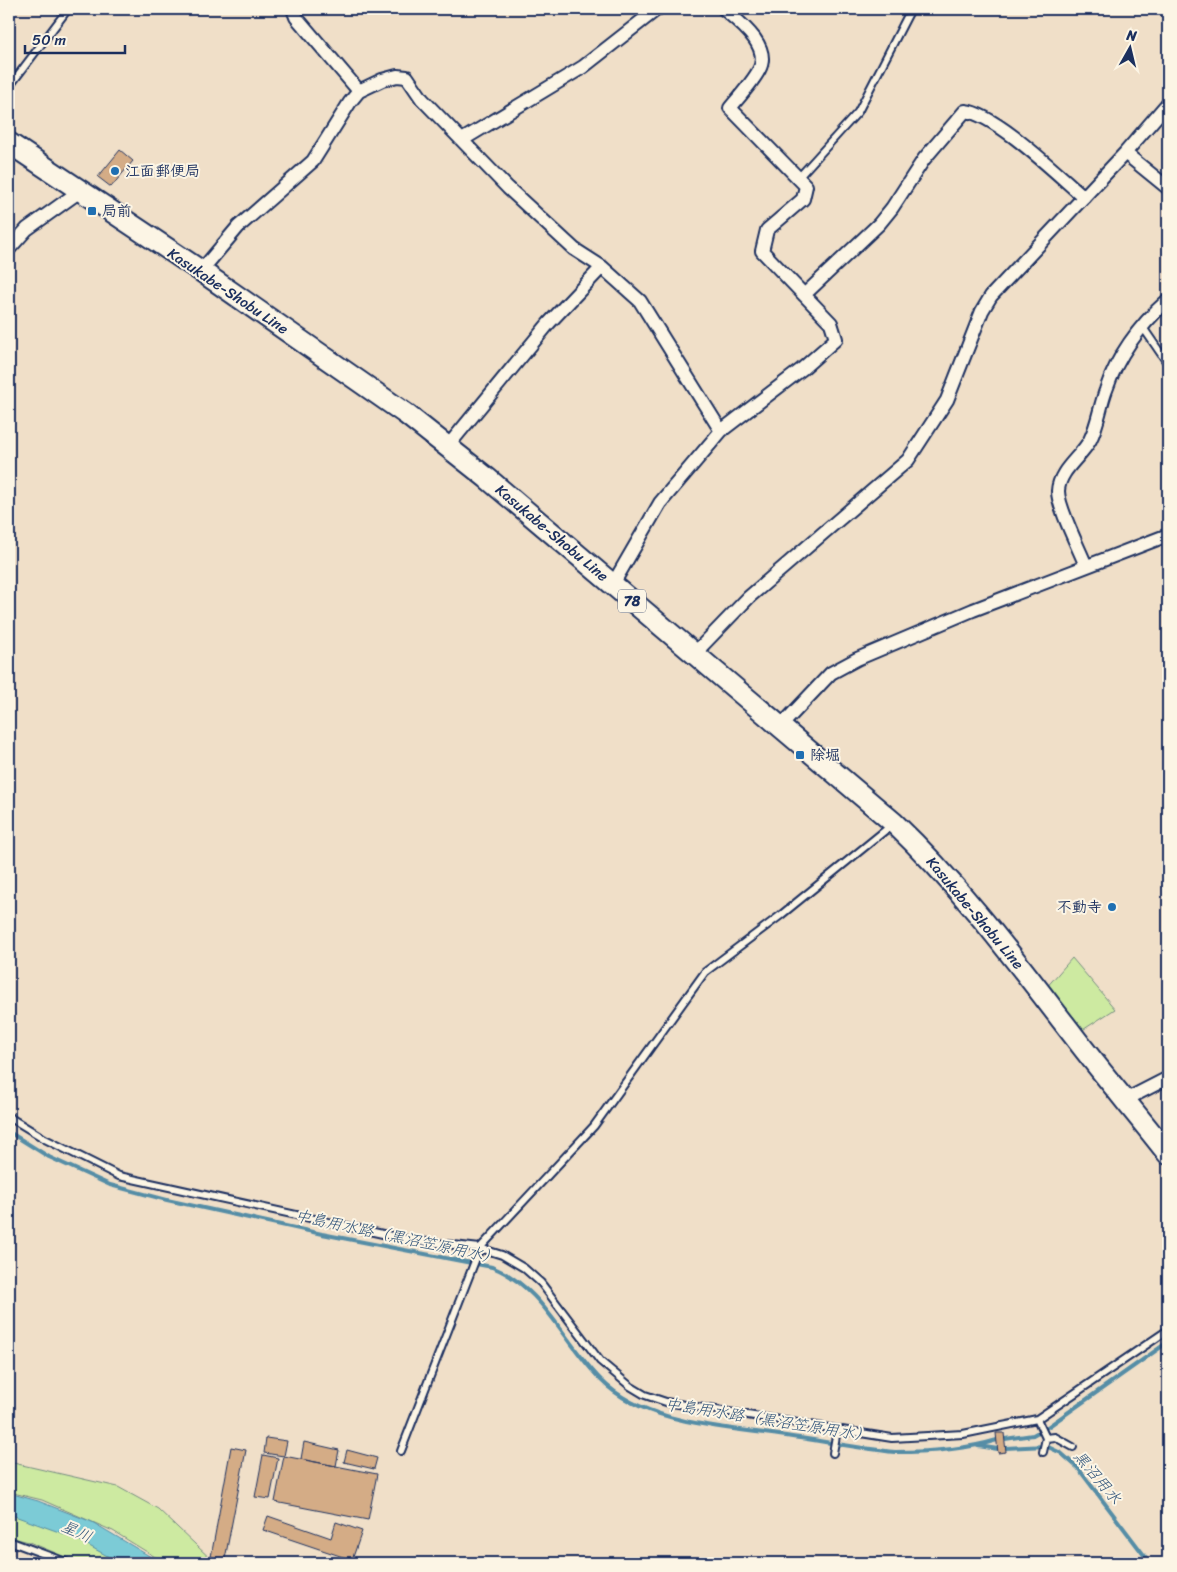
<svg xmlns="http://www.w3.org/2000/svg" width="1177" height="1572" font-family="Sriracha,'Klee One',sans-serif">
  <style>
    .green { fill: #cdeaa1; stroke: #748c80 }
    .water { fill: #7bcbd6; stroke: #558da6 }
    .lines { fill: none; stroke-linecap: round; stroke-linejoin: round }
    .stream { stroke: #558da6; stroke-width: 4 }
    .building { fill: #d4ac86; stroke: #1b2f5e }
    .service-casing { stroke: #1b2f5e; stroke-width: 10 }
    .minor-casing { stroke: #1b2f5e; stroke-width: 16 }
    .primary-casing { stroke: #1b2f5e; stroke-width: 24 }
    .service { stroke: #fcf5e5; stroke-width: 6 }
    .minor { stroke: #fcf5e5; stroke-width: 12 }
    .primary { stroke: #fcf5e5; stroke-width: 20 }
    .poi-dot { fill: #1f6fb2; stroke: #fcf5e5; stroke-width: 2 }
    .labels { text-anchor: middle; stroke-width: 4; stroke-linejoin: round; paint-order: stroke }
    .shield { fill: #fcf5e5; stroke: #5e6a86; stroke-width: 1 }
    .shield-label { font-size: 14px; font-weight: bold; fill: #1b2f5e }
    .poi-label { font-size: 15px; font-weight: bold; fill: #1b2f5e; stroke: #fcf5e5; text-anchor: start }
    .street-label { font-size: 15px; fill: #1b2f5e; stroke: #fcf5e5 }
    .water-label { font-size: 16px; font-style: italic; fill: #33567c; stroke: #fcf5e5 }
  </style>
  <rect width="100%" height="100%" fill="#f0dfc8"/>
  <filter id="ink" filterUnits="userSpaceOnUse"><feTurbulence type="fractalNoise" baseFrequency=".02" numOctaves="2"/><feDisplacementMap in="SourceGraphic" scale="10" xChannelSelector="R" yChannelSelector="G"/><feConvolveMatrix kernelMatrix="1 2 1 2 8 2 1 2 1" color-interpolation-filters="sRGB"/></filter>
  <g filter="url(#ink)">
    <path class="green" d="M1072,958L1115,1009L1078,1033L1045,989Z
      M9,1462L118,1487L158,1509L215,1563H165L113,1531L42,1500L9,1492Z
      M9,1512L74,1536L125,1563H80L29,1542L9,1537Z"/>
    <path class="water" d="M9,1493L38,1501L92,1522L161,1563H120L73,1537L9,1514Z"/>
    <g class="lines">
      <path class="stream" d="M9,1132L49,1157L110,1185L167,1200L322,1234L492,1267C543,1287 564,1343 601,1380C645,1425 727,1427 786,1436C822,1441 858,1448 895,1452C929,1452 964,1450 997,1440
        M1005,1439L1033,1435L1049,1426L1168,1342
        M978,1446L998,1449
        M1006,1448L1046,1446L1061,1453L1078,1468L1150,1563"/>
    </g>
    <path class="building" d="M120,150L133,161L111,187L98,177Z
      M996,1433H1004L1006,1452L998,1453Z
      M266,1438L287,1441L284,1456L264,1453Z
      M304,1442L339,1450L336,1466L301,1459Z
      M231,1447L246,1450L225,1559L211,1557Z
      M347,1450L377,1458L374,1469L344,1462Z
      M263,1455L278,1458L270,1499L255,1497Z
      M284,1456L377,1474L368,1520L275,1502Z
      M268,1516L331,1538L336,1522L362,1531L352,1560L263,1530Z"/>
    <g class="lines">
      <g class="service-casing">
        <path id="service" d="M9,87L68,9
          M799,177L858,112L911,9
          M1142,326L1168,364
          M9,1117L45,1139L119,1176L410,1240L480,1248L502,1255L524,1268L541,1283L600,1361L630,1386L645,1395L666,1402L892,1438L963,1434L1037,1419L1168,1330
          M1037,1419L1046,1438
          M401,1451L480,1248L594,1126L705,972L781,915L893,824
          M1043,1452L1046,1438L1055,1437L1073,1447
          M833,1453L837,1430
          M9,1541L68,1563"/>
      </g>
      <g class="minor-casing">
        <path id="minor" d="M293,9L296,17L359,91
          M462,140L583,67L657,9
          M1125,153L1168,188
          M9,249L27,229L80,191
          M201,271L238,227L313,161L350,102L359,91L382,80L397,76L407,77L422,99L508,188L574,249L602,267L640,301L721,431L660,503L613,584
          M804,295L879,224L892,208L924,159L965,111C996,114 1058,175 1084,197
          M721,431L802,369L836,339L831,323L762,251L767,230L803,199L806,186L730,108C740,96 752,83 759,70C772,46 739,22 724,9
          M448,446L549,323L602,267
          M1086,566C1079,548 1058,508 1058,491C1059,470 1081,457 1090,440C1098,424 1100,406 1106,390C1118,354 1140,325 1168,300
          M695,653L749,597L908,460L947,400L982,311L991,296L1125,153L1168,103
          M781,726L831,673L857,659L973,610L1168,535
          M1125,1100L1168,1078"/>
      </g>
      <g class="primary-casing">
        <path id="primary" d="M9,143L201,271L406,414L487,478L894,823C963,889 1015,960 1073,1035C1104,1076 1137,1114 1168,1154"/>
      </g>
      <use href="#service" class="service"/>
      <use href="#minor" class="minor"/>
      <use href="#primary" class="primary"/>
    </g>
  </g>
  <g class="poi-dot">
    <circle cx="115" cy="171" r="5"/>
    <rect x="87" y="206" width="10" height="10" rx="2.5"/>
    <rect x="795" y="750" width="10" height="10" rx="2.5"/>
    <circle cx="1112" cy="907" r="5"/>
  </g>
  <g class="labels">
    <rect class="shield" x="618" y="589.5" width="28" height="23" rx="4"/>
    <g class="shield-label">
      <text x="632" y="606">78</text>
    </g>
    <g class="poi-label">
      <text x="125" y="176">江面郵便局</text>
      <text x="102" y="216">局前</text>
      <text x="810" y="760">除堀</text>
      <text x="1102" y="912" text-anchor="end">不動寺</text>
    </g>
    <g class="street-label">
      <text transform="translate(228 291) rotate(34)" y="5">Kasukabe-Shobu Line</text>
      <text transform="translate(552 533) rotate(40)" y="5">Kasukabe-Shobu Line</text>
      <text transform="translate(975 913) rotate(50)" y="5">Kasukabe-Shobu Line</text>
    </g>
    <g class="water-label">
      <text transform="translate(397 1236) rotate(12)" y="6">中島用水路（黒沼笠原用水）</text>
      <text transform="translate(768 1419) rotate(9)" y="6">中島用水路（黒沼笠原用水）</text>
      <text transform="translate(1098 1477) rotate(50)" y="6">黒沼用水</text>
      <text transform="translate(77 1531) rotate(24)" y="6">星川</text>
    </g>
  </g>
  <rect width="1177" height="1572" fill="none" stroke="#fcf5e5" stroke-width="30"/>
  <rect x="15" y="15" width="1147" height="1542" fill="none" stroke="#1b2f5e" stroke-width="2" filter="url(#ink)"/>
  <g transform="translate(1130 48) rotate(8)" stroke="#fcf5e5" stroke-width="4" paint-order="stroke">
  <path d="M0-4L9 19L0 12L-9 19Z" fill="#1b2f5e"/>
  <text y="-8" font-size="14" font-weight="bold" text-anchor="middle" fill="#1b2f5e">N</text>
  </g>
  <path d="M25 45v8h100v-8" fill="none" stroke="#1b2f5e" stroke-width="2.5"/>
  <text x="32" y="45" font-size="15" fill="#1b2f5e" stroke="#fcf5e5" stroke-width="4" paint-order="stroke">50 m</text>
</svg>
